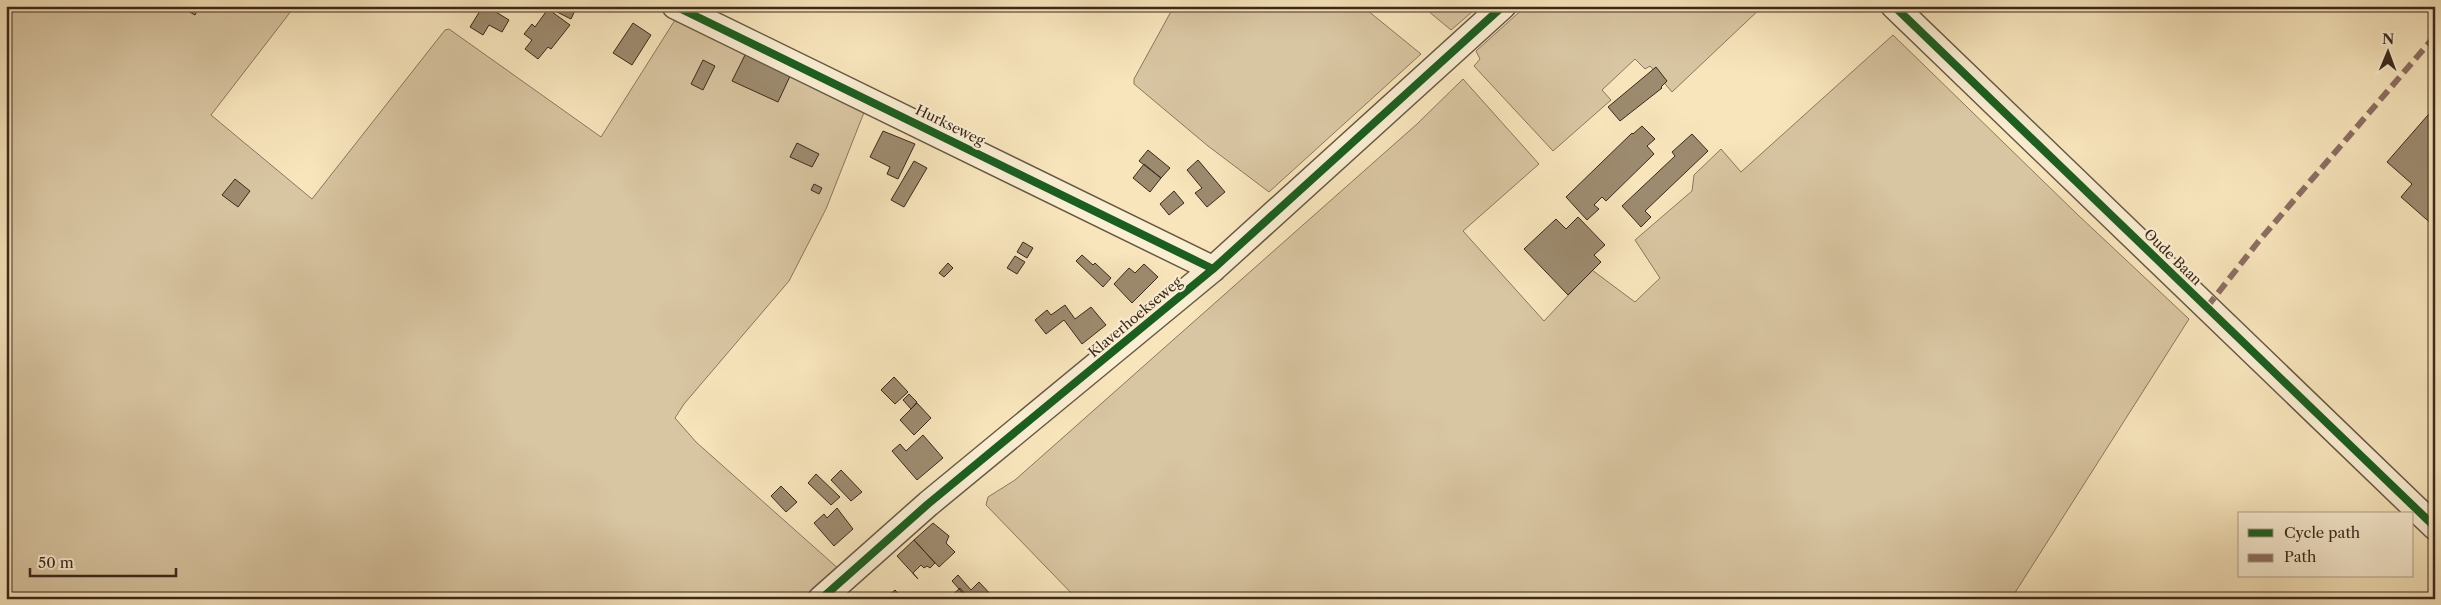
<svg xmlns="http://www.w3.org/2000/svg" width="2441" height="605" font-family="'Libre Caslon Text',serif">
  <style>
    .green { fill: #d8c5a1; stroke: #8a775e }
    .building { fill: #9d8b6f; stroke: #3b291b }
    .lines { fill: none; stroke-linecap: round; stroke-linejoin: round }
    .minor-casing { stroke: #6a5843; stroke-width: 28 }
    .minor { stroke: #faeed3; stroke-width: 25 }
    .quiet { stroke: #8d6e63; stroke-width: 6; stroke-dasharray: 12 6; stroke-linecap: butt }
    .cycleway-casing { stroke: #faeed3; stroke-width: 11 }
    .cycleway { stroke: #1b5e20; stroke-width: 8 }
    .labels { text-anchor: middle; stroke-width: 4.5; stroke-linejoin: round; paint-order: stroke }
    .street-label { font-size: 14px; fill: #3b291b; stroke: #faeed3 }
  </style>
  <rect width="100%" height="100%" fill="#f8e5bc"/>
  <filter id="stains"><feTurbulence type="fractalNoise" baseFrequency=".004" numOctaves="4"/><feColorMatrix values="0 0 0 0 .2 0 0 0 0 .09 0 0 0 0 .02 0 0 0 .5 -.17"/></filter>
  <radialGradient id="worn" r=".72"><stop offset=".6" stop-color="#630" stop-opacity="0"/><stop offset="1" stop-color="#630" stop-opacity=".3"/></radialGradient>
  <path class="green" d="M6,6H295L211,115L312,199L445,30L449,29L601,137L675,20L865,110L826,209L789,281L684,404L675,418L696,442L840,570L808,599H6Z
    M1174,6H1362L1421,54L1269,192L1208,146L1134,84V79Z
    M1422,6H1479L1451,30Z
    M1526,6H1763L1672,92L1650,66L1645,69L1635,59L1602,90L1611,100L1553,151L1474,66L1480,59L1476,51Z
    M1893,35L2078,215L2189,319L2011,599H1077L986,505L988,497L1015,480L1417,124L1463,79L1539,164L1463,231L1544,321L1592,270L1635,302L1660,278L1635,240L1692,191L1694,175L1721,149L1741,172Z"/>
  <path class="building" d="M179,6H199L195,15Z
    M483,6H498L496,12L509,20L502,32L489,25L483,35L470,27Z
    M560,6H577L571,19L557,12Z
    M548,9L570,25L551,49L548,47L538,59L525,49L532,40L524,34L532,24L535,27Z
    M633,23L651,35L632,65L613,53Z
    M746,53L791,74L778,102L732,81Z
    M703,60L715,66L703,90L691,84Z
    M1656,67L1667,81L1661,87L1662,88L1620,121L1608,107Z
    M2435,107V225L2434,226L2401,197L2412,184L2387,162Z
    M1642,126L1655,139L1647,146L1654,154L1606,201L1602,197L1594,205L1599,209L1587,220L1566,197L1632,133L1633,134Z
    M883,131L915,144L898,179L887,174L890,167L870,157Z
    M1692,134L1708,151L1645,211L1651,217L1641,227L1622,206L1675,156L1672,152Z
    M797,143L819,154L812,167L790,157Z
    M1148,150L1170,168L1161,178L1139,161Z
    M1198,160L1225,192L1207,207L1195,193L1202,188L1187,170Z
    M914,161L927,168L904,207L891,200Z
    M1144,164L1161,178L1150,192L1133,178Z
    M235,179L250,191L238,207L222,195Z
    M814,184L822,188L819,194L811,190Z
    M1174,191L1184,203L1169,215L1160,204Z
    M1578,217L1605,245L1594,255L1601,262L1568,295L1524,249L1556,219L1566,229Z
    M1023,242L1033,248L1027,258L1017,252Z
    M1082,255L1093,265L1095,263L1111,278L1103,287L1076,261Z
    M1015,256L1025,262L1017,274L1007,268Z
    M948,263L953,268L944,277L939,273Z
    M1144,264L1158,277L1132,303L1114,284L1129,268L1135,273Z
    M1065,305L1075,319L1091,307L1106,325L1082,344L1064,320L1046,334L1035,320L1047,310L1051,315Z
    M894,377L908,392L895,404L881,390Z
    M909,394L917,402L911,409L903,400Z
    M917,403L931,418L914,435L900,420Z
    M923,435L943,458L917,480L892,451L900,444L906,451Z
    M841,470L862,492L851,501L831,480Z
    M816,474L840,497L831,505L808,483Z
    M781,486L797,502L786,512L771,496Z
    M837,508L853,529L834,546L814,523L824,514L827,518Z
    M933,523L949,536L946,543L955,552L939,567L914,540Z
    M914,540L935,563L930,568L927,566L924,568L921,565L913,573L918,579L897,556Z
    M958,575L971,590L979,582L995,599H968L952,581Z
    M960,588L966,595L968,599H954L951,596Z
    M895,590L903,599H885Z"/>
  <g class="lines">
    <g class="minor-casing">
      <path id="minor" d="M675,6L1213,269
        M1894,6L2435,527
        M821,599L928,504L1213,269L1503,6"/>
    </g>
    <use href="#minor" class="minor"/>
    <path class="quiet" d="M2207,307L2258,242L2435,36"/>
    <g class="cycleway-casing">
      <path id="cycleway" d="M675,6L1213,269
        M1894,6L2435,527
        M821,599L928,504L1213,269L1503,6"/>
    </g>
    <use href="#cycleway" class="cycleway"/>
  </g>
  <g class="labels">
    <g class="street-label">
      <text transform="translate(950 125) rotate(26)" y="5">Hurkseweg</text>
      <text transform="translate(2173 257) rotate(44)" y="5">Oude Baan</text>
      <text transform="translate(1135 317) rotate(-40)" y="5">Klaverhoekseweg</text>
    </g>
  </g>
  <rect width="2441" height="605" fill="none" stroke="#f8e5bc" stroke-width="25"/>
  <rect x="8" y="8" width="2426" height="590" fill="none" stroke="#3b291b" stroke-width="2.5"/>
  <rect x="12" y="12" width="2416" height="580" fill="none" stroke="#3b291b"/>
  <rect x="2238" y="512" width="175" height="65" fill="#faeed3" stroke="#ae9f89"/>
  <rect x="2248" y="529" width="25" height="8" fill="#1b5e20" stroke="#ae9f89"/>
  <text x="2284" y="538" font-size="15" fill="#3b291b">Cycle path</text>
  <rect x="2248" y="554" width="25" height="8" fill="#8d6e63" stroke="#ae9f89"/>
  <text x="2284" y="562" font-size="15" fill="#3b291b">Path</text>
  <g transform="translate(2388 52) rotate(1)" stroke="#faeed3" stroke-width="4" paint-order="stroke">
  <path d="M0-4L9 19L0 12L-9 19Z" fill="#3b291b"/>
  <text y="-8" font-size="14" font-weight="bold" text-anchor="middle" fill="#3b291b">N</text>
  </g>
  <path d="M30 568v8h146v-8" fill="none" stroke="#3b291b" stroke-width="2.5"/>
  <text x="38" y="568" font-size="15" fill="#3b291b" stroke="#faeed3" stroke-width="4" paint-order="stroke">50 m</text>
  <rect width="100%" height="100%" filter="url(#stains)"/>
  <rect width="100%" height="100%" fill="url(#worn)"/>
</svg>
